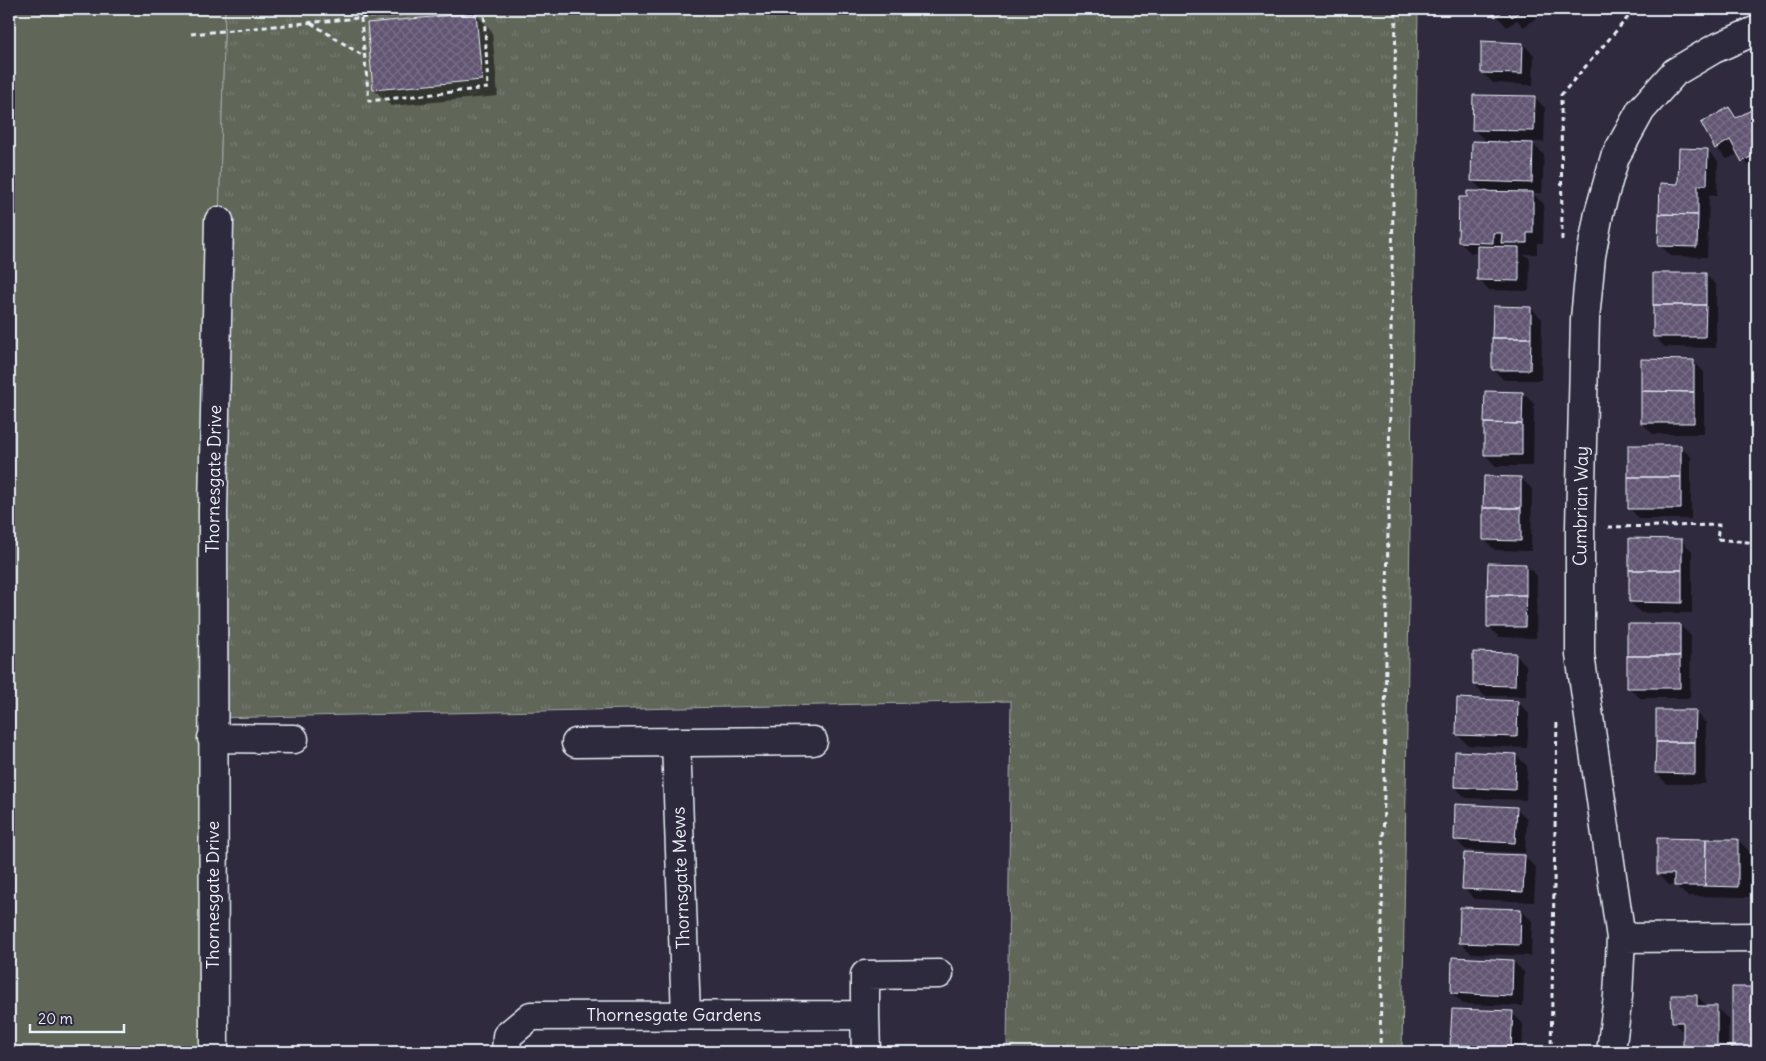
<svg xmlns="http://www.w3.org/2000/svg" width="1766" height="1061" font-family="Delius,sans-serif">
  <style>
    .grass { fill: #606659; stroke: #a4aca8 }
    .park { fill: url(#park-tufts); stroke: #a4aca8 }
    .shadow { fill: #0007 }
    .building { fill: url(#building-cross-hatch); stroke: #e8f1f8 }
    .lines { fill: none; stroke-linecap: round; stroke-linejoin: round }
    .street-casing { stroke: #e8f1f8; stroke-width: 31 }
    .path { stroke: #e8f1f8; stroke-width: 3; stroke-dasharray: 5 4; stroke-linecap: butt }
    .street { stroke: #2f2a3d; stroke-width: 28 }
    .labels { text-anchor: middle; stroke-width: 5; stroke-linejoin: round; paint-order: stroke }
    .street-label { font-size: 18px; fill: #e8f1f8; stroke: #2f2a3d }
  </style>
  <defs>
    <pattern id="park-tufts" width="24" height="20" patternUnits="userSpaceOnUse" patternTransform="scale(1.25)"><rect width="24" height="20" fill="#606659"/><path d="M3 7l-1-3M5 7V3M7 7l1-3M15 17l-1-3M17 17v-4M19 17l1-3" fill="none" stroke="#777c72"/></pattern>
    <pattern id="building-cross-hatch" width="8" height="8" patternUnits="userSpaceOnUse" patternTransform="scale(1.25)"><rect width="8" height="8" fill="#625572"/><path d="M0 0l8 8M0 8l8-8" fill="none" stroke="#786e87"/></pattern>
  </defs>
  <rect width="100%" height="100%" fill="#2f2a3d"/>
  <filter id="ink" filterUnits="userSpaceOnUse"><feTurbulence type="fractalNoise" baseFrequency=".02" numOctaves="2"/><feDisplacementMap in="SourceGraphic" scale="10" xChannelSelector="R" yChannelSelector="G"/><feConvolveMatrix kernelMatrix="1 2 1 2 8 2 1 2 1" color-interpolation-filters="sRGB"/></filter>
  <g filter="url(#ink)">
    <path class="grass" d="M9,9H225L219,221L214,1052H9Z"/>
    <path class="park" d="M225,9H1418L1402,1052H1007L1011,701L212,718L219,221Z"/>
    <path class="shadow" d="M1491,9H1548L1524,27L1517,20L1507,27Z
      M476,14L492,31L498,96L391,106L374,90Z
      M1523,44L1534,55L1533,85L1493,83L1482,72Z
      M1534,97L1545,108L1544,142L1501,141V143L1533,144L1544,155L1542,193H1532L1544,204L1543,243H1537V254H1524L1530,259L1529,291L1489,290L1478,279V253H1471L1460,242L1469,199L1485,193L1472,180L1487,142L1473,129Z
      M1729,109L1738,118L1757,113V170L1754,172L1739,153L1727,159L1716,148Z
      M1707,150L1718,161L1717,196L1709,195L1707,257L1671,256L1660,245L1679,185Z
      M1705,274L1716,285V348L1665,347L1654,336Z
      M1531,308L1542,319L1541,380H1504L1493,369Z
      M1693,361L1704,372V434H1653L1642,423Z
      M1523,393L1534,404L1533,466H1496L1485,455Z
      M1680,446L1691,457V519H1640L1629,508Z
      M1521,478L1532,489L1531,551L1495,550L1484,539Z
      M1681,540L1692,551V613H1641L1630,602Z
      M1526,565L1537,576L1536,638L1499,637L1488,626Z
      M1680,625L1691,636L1690,698H1640L1628,687Z
      M1515,654L1526,665V696H1485L1474,685Z
      M1518,702L1529,714L1527,748L1468,745L1457,734Z
      M1695,712L1706,723L1705,784H1667L1656,773Z
      M1516,755L1527,766L1526,800L1466,798L1455,787Z
      M1516,808L1527,819L1525,853L1466,850L1455,839Z
      M1738,840L1749,851V897L1687,896L1675,885H1669L1658,874Z
      M1525,857L1536,868L1534,902L1475,899L1464,888Z
      M1521,910L1532,921L1531,956L1471,953L1460,942Z
      M1513,961L1524,972L1523,1006L1463,1004L1452,993Z
      M1733,988H1757V1052H1736L1733,1049Z
      M1697,996L1708,1007L1717,1008L1728,1019V1052H1689L1684,1047V1033L1673,1022Z
      M1512,1013L1523,1024L1522,1052H1459L1451,1044Z"/>
    <path class="building" d="M1490,9H1506L1495,17Z
      M1506,9H1523L1512,17Z
      M476,13L482,80L373,90L367,23Z
      M1481,41L1523,43L1522,74L1481,73Z
      M1473,95L1535,96L1534,131L1472,130Z
      M1729,107L1736,118L1751,110L1753,114L1757,112V153L1742,162L1730,140L1715,149L1701,123Z
      M1472,141L1533,143L1532,183L1471,181Z
      M1679,148L1708,149L1707,185H1698V215L1659,214L1660,183L1678,184Z
      M1467,191L1533,192V233H1527V243H1501L1502,233H1493V243L1458,242L1459,197H1467Z
      M1659,214L1698,215L1697,247L1658,246Z
      M1477,246L1519,247V281L1477,280Z
      M1653,273H1706V305H1653Z
      M1653,305H1706L1705,337H1653Z
      M1493,306L1531,307V338H1492Z
      M1492,338H1531L1530,370H1492Z
      M1641,359L1694,360V392L1641,391Z
      M1485,391L1523,392L1522,424L1484,423Z
      M1641,391L1694,392V423H1641Z
      M1484,423L1522,424V455H1484Z
      M1628,445H1681V477H1628Z
      M1484,476L1521,477V508H1483Z
      M1628,477H1681V509H1628Z
      M1483,508H1521V541L1483,540Z
      M1629,538L1682,539V570H1629Z
      M1488,563L1526,564V595H1487Z
      M1629,570H1682V603L1629,602Z
      M1487,595H1526L1525,627H1487Z
      M1627,624H1680V656H1627Z
      M1473,652L1516,653L1515,686L1473,685Z
      M1627,656H1680V688H1627Z
      M1457,698L1518,701L1517,737L1456,735Z
      M1656,710H1696L1695,742H1656Z
      M1656,742H1695V774L1655,773Z
      M1455,751L1516,754L1515,790L1454,787Z
      M1455,804L1517,807L1515,843L1454,840Z
      M1657,838L1706,839L1705,886H1674V874H1657Z
      M1706,839H1738V887L1705,886Z
      M1464,853L1525,855L1523,892L1462,889Z
      M1460,907L1521,909L1520,945L1459,943Z
      M1452,957L1513,960L1512,996L1451,993Z
      M1732,987H1757V1049H1732Z
      M1671,995H1697V1006H1717V1048H1683V1022H1672Z
      M1452,1009L1513,1011L1511,1047L1450,1045Z"/>
    <g class="lines">
      <g class="street-casing">
        <path id="street" d="M212,738L294,739
          M676,742L686,1015
          M576,743L813,741
          M1621,938L1757,937
          M865,1015V975L939,974
          M214,1052L213,510L219,221
          M506,1052L507,1036L531,1016L865,1015L866,1052
          M1611,1052L1618,996L1621,938L1580,655V527L1585,319L1591,256L1599,213L1615,157L1641,110L1675,72L1714,49L1757,30"/>
      </g>
      <path class="path" d="M360,9L369,101L488,88L484,9
        M311,23L365,57
        M191,34L452,9
        M1562,240L1561,95L1635,9
        M1608,527L1719,525L1717,539L1757,543
        M1380,1052L1396,9
        M1551,1052L1557,720"/>
      <use href="#street" class="street"/>
    </g>
  </g>
  <g class="labels">
    <g class="street-label">
      <text transform="translate(214 479) rotate(-89)" y="6">Thornesgate Drive</text>
      <text transform="translate(1581 506) rotate(-89)" y="6">Cumbrian Way</text>
      <text transform="translate(681 878) rotate(-92)" y="6">Thornsgate Mews</text>
      <text transform="translate(213 895) rotate(-90)" y="6">Thornesgate Drive</text>
      <text x="674" y="1021">Thornesgate Gardens</text>
    </g>
  </g>
  <rect width="1766" height="1061" fill="none" stroke="#2f2a3d" stroke-width="30"/>
  <rect x="15" y="15" width="1736" height="1031" fill="none" stroke="#e8f1f8" stroke-width="2" filter="url(#ink)"/>
  <path d="M30 1024v8h94v-8" fill="none" stroke="#e8f1f8" stroke-width="2.5"/>
  <text x="38" y="1024" font-size="15" fill="#e8f1f8" stroke="#2f2a3d" stroke-width="4" paint-order="stroke">20 m</text>
</svg>
